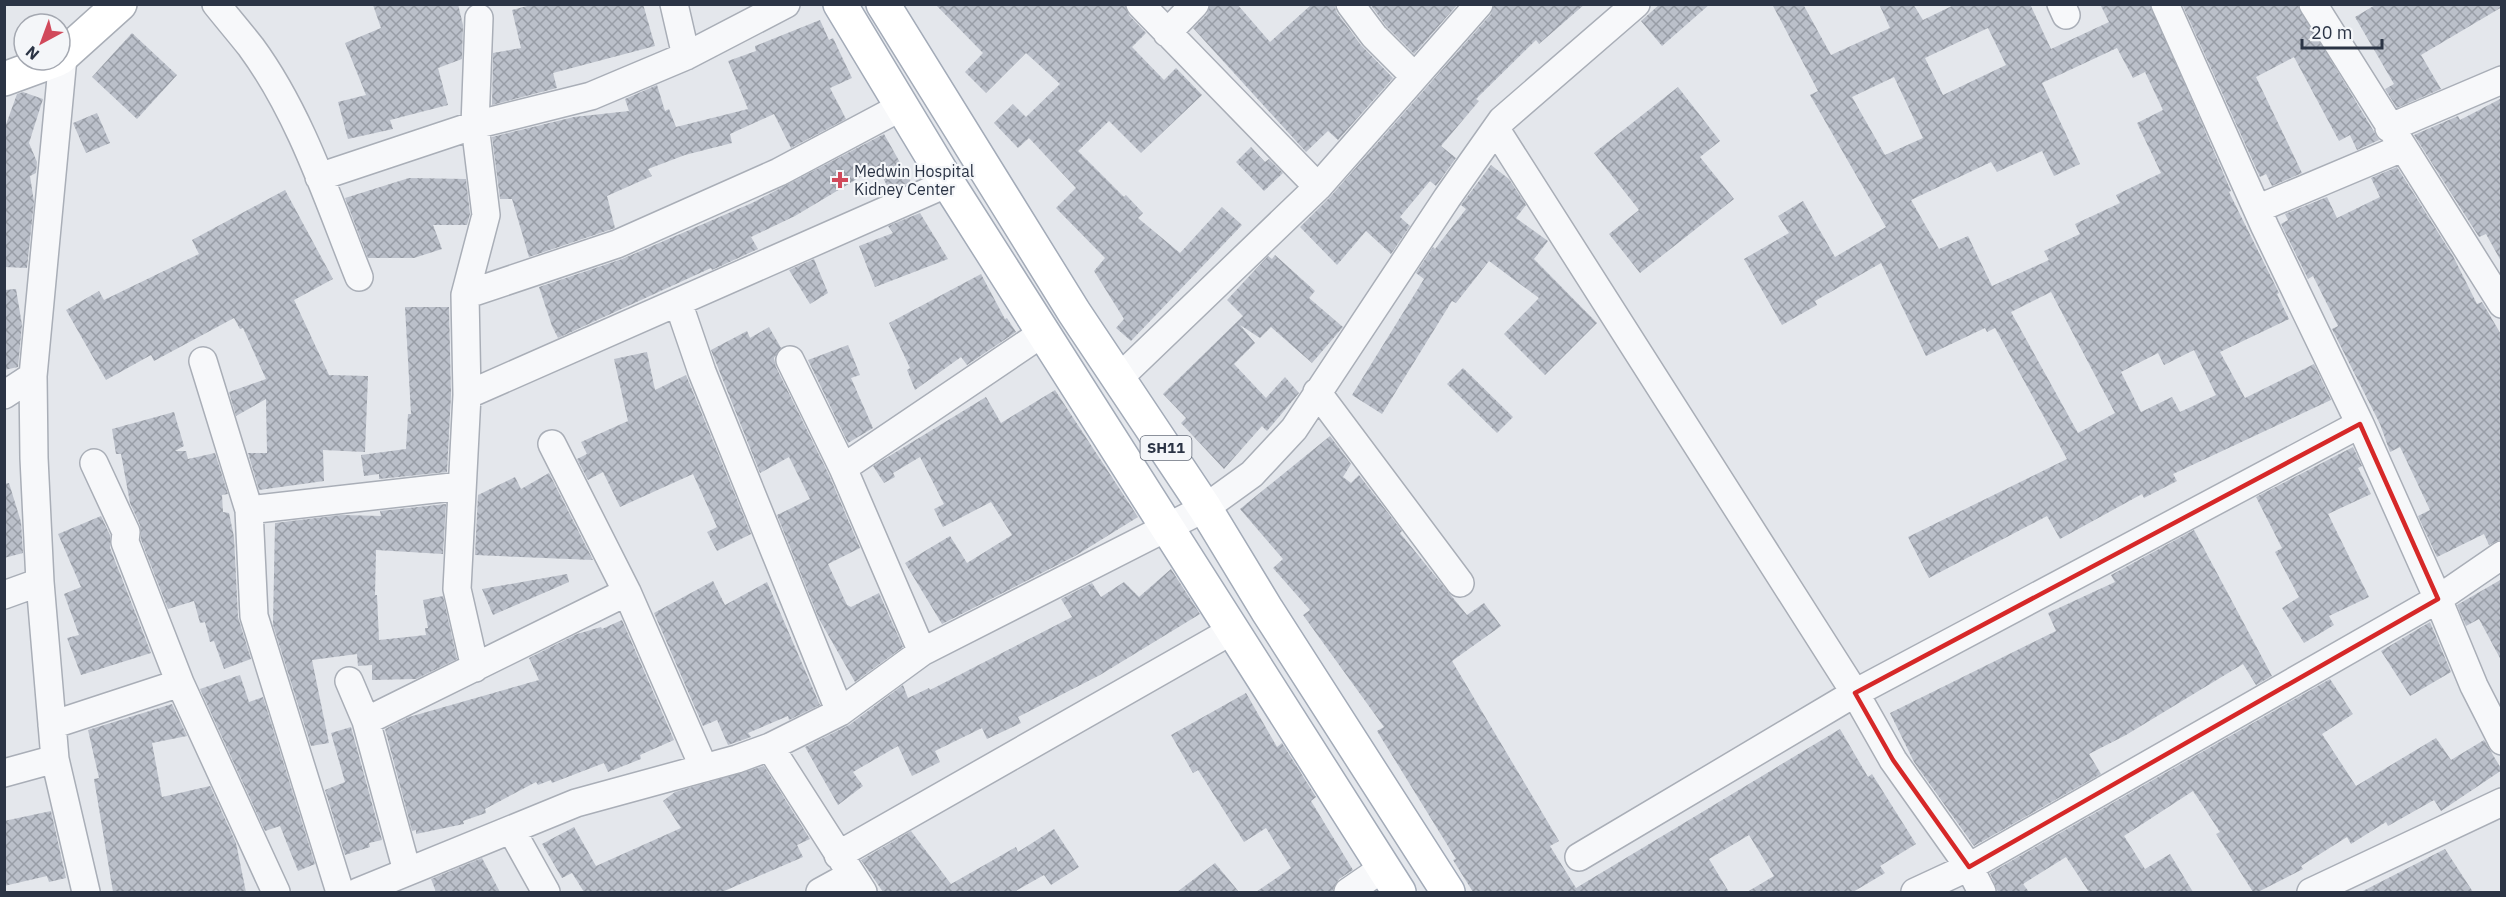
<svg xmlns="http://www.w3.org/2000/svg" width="2506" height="897" font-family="'IBM Plex Sans',sans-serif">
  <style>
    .building { fill: url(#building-cross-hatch); fill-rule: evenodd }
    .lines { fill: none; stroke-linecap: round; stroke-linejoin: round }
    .street-casing { stroke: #a9aeb7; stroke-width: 30 }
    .secondary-casing { stroke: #a9aeb7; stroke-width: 36 }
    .primary-casing { stroke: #a3abb8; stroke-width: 36 }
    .street { stroke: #f7f8fa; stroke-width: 27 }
    .secondary { stroke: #fff; stroke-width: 33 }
    .primary { stroke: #fff; stroke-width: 33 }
    .marked { fill: none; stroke: #d62828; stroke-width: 4.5; stroke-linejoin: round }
    .poi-dot { fill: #d1495b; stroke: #f4f6f9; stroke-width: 2 }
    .labels { text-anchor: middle; stroke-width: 4.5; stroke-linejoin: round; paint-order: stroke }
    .shield { fill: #f4f6f9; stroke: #676e7b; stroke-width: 1.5 }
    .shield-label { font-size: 15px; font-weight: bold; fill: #2b3445 }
    .poi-label { font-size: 16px; fill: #2b3445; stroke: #f4f6f9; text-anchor: start }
  </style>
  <defs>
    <pattern id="building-cross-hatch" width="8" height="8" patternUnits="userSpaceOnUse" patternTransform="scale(1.5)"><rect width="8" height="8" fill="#bbc0ca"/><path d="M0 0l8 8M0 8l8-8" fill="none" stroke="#989da6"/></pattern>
  </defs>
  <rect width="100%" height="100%" fill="#e4e7ec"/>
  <path class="building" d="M458,4L463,25L462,59L438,68L448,105L390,120L393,129L348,139L338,102L366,95L345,43L381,28L373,5Z
    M535,4H643L655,46L553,73L557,88L492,105L493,53L521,48L512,10Z
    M935,4H1125L1129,15L1146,33L1132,47L1164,80L1176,68L1202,95L1141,153L1109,121L1078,151L1124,197L1126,195L1143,213L1138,218L1180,253L1222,207L1242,225L1131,341L1116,328L1124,319L1094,271L1105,258L1056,208L1076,188L1029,138L1018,148L994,123L1013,104L1026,117L1060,84L1026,53L986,93L965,72L983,53Z
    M1210,4H1237L1270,42L1312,4H1334L1337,13L1361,45L1393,78L1338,140L1328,131L1306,152L1193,28L1207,14Z
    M1370,4H1458L1414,54L1386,26Z
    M1494,4H1585L1539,44L1536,40L1476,99L1479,101L1441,146L1456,158L1436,186L1430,181L1400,217L1410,226L1391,254L1366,231L1337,265L1300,227L1330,197L1491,14Z
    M1660,4H1710L1662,46L1641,21Z
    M1772,4H1803L1831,55L1890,28L1879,4H1913L1923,20L1956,4H2030L2051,49L2109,22L2100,4H2150L2231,191L2229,192L2279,293L2277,294L2289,319L2220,352L2245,398L2314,364L2331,400L2173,474L2177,481L2144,498L2142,494L2060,539L2047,516L1929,578L1908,537L2067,459L1995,328L1987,332L1985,328L1926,356L1881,263L1815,301L1817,305L1782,325L1744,259L1789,233L1778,216L1803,201L1835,257L1886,227L1810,95L1818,91ZM1988,28L2006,65L1943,95L1925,58ZM2117,48L2133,78L2145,72L2163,110L2137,123L2161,173L2116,195L2120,203L2075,224L2080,234L2044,251L2049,260L1992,286L1968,236L1939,249L1911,200L1991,162L1997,172L2042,151L2054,176L2080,164L2042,83ZM1894,77L1923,138L1885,155L1852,97ZM2051,292L2115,413L2078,433L2011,312ZM2194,350L2216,395L2180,412L2172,397L2141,412L2121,372L2158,353L2164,365Z
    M2182,4H2297L2379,140L2357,150L2350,135L2339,141L2294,57L2256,77L2302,173L2272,186L2266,174L2260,177Z
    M2377,4H2502V7L2421,55L2441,89L2397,108L2385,89L2394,84L2355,17Z
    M820,20L829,40L833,38L852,78L830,88L846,119L791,148L774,114L730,134L732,143L685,155L648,169L652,176L607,196L615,228L529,257L512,199H500L492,137L574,117L629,111L625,99L657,85L665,111L669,109L676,127L748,109L728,61L756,51L755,46Z
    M132,33L177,75L137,119L92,77Z
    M1678,87L1720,141L1700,157L1734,199L1640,273L1609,234L1639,210L1594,153Z
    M23,92L43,99L29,143L37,162L36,173L30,176L34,202L27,268L4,267V130L17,94Z
    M2502,98V263L2486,234L2479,237L2414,135L2458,116L2460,120Z
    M97,113L110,143L86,153L73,123Z
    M884,134L911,182L890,191L877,167L795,216L751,237L758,249L712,270L711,268L558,338L552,326L539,287L622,259L752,203Z
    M1251,147L1265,162L1269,159L1283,173L1264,191L1236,162Z
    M1491,165L1509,179L1526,205L1516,218L1548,241L1534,259L1597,323L1545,375L1504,334L1539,298L1489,261L1456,303L1452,301L1382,414L1352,395L1424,279L1416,273L1433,247L1435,249L1466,209L1461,205Z
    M2397,167L2453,256L2477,304L2482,302L2502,336V539L2489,545L2484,534L2437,557L2418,516L2430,510L2400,447L2390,452L2380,424L2332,329L2338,326L2313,276L2308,279L2281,224L2288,220L2285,214L2327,197L2337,218L2380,197L2371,178Z
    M409,178L466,179L470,214L467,225H433L442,249L414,258H368L345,198Z
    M285,190L333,279L294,300L329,375L368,376L365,452L323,450L324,481L259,490L248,453H267L266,399L236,416L229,392L266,379L243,328L240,329L234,318L154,361L151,355L106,380L66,310L99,291L104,300L199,254L192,240Z
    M920,213L948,259L875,287L859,246L893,233L888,226Z
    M1275,255L1315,291L1309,298L1343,327L1312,363L1271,327L1260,338L1240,325L1255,343L1234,364L1266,398L1285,377L1299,393L1267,431L1262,426L1224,469L1181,423L1186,418L1163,394L1243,316L1227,300L1268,256L1272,259Z
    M814,259L828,293L810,304L789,270Z
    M981,274L1005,319L1007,318L1016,332L967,365L961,357L915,390L907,370L910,368L889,323Z
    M16,289L22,325L18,367L4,370V290Z
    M405,307H449L451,395L447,472L379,479V474L364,476L361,455L406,449L408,414H411Z
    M769,327L781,348L774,358L776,367L829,475L860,548L828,564L847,605L851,607L879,593L903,647L855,682L819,619L777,515L810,499L789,457L760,473L711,350L747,331L750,338Z
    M848,345L860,375L851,378L873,428L848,443L808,360Z
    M647,352L655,390L686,375L751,534L717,551L707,532L717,527L693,474L620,507L603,472L588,480L577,459L587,454L581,442L628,421L614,359Z
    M1463,368L1513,417L1497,433L1447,384Z
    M1055,390L1138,517L1075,556L942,624L905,563L950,536L967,563L1012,535L991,502L943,527L934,509L944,504L920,457L893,473L895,477L884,483L873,466L986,397L1001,423Z
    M174,412L184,446L175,451H186L188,459L215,453L228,494L222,495L223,512L229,513L234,537L238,617L251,659L224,669L214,641L210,642L205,622L200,623L194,601L168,609L141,540L140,525L130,503L121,454H116L112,429Z
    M1330,436L1351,464L1343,477L1351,483L1359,475L1402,531L1400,533L1467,615L1484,603L1501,626L1452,661L1559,841L1550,846L1576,888L1840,729L1868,777L1872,774L1916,844L1880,866L1885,873L1853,892H1747L1774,876L1749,835L1709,859L1729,892H1473L1453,860L1456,859L1377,731L1384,727L1303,615L1310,610L1273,568L1283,559L1240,509Z
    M2353,447L2362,466L2358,468L2371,494L2328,514L2369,597L2329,616L2334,625L2304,643L2282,608L2299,597L2275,552L2282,548L2256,497Z
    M549,473L593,560L475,555L478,495L515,477L521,489Z
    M9,483L21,522L23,553L4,558V484Z
    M446,504L443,554L376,550L375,595H377L379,640L426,635L425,628H428L423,600L443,596L457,659L416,679L372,680V665L358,666L357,654L312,660L329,743L311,746L273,625L275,523L341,515L381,516L380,511Z
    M101,516L110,535V548L151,653L81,675L67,638L79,635L64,594L81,587L58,534Z
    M2194,530L2272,676L2256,685L2243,664L2126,735L2089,754L2101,774L1974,846L1914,762L1890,713L2056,631L2048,613L2115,582L2111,575Z
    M1171,569L1200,614L1100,675L1018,717L1021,723L987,739L982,728L935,751L940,762L912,776L898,746L853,772L863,786L838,805L805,747L849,725L903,685L908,698L929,688L930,690L1072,617L1061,599L1092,583L1101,597L1124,582L1139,597Z
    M567,574L569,582L493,615L482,589Z
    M2502,579V662L2479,619L2466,626L2457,605Z
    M713,581L725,605L767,582L820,705L789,720L788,716L748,733L751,737L728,745L717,720L703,726L654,613Z
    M622,620L674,740L640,755L641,759L608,772L604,763L552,783L551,780L538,785L536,782L485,809L486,813L463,821L464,824L416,834V830L412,831L385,729L409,717L539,680L529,658L577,634L601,627L602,629Z
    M2430,622L2451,672L2410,696L2381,651Z
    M240,675L249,702L263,697L315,864L298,871L280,826L265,831L200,689Z
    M2330,679L2353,714L2322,734L2356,786L2436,738L2451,760L2484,740L2502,770L2441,811L2434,800L2388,826L2386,822L2351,844L2347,837L2301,866L2303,869L2258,892H2253L2216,834L2220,832L2193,791L2124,836L2145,869L2170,854L2193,892H2089L2066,857L2023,884L2029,892H1998L1990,873Z
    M1246,693L1277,747L1282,743L1316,797L1311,801L1353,870L1339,879L1332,892H1256L1291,868L1266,828L1244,842L1198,770L1193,773L1171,735Z
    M172,704L187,736L152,743L162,797L210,786L236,843L246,892H113L94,779L99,778L88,730Z
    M351,727L382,840L369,843L370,847L345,855L325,790L345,782L331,733Z
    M764,766L810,839L797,845L803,857L722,892H584L572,873L562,878L542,844L574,827L596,866L681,828L663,801L675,792Z
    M51,811L66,878L49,882L47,876L4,886V821Z
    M1054,829L1079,867L1051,885L1044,875L1014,892H883L861,860L911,831L951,884L1016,847L1018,852Z
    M2445,849L2473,892H2361Z
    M482,858L500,892H436L431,879Z
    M1215,863L1239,892H1177Z"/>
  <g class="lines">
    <g class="street-casing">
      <path id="street" d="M216,4C228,19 240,33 251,47C301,115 328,200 359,277
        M674,4L686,56
        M1140,4L1318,187
        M1350,4L1374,36L1414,76
        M2061,4L2066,15
        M2165,4L2265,227L2360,424L2438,599L2474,686L2502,741
        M2313,4L2502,304
        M1167,33L1195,4
        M60,58L63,57L33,376L34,458L40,582L55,759L86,892
        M2389,128L2502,80
        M1497,131L1855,693L1893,760L1969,867L1982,892
        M319,177L475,125L591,96L686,56L786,4
        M2257,209L2402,148
        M465,295L617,244L779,172L901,107
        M678,302L702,372L840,712
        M790,360L843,468L922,652
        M203,361L249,510L254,616L340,892
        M1119,378L1318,187L1479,4
        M1317,392L1460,583
        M4,395L33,376
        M467,395L948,183
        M552,444L627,592L703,766
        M94,463L126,532L125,542L180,683L276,892
        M843,468L1044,332
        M249,510L461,486
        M4,595L40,582
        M475,668L457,589L467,395L465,295L486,215L475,125L479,18
        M349,681L366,721L407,871
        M366,721L627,592
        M52,725L180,683
        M770,747L863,892
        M4,773L55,759
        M512,831L546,892
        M838,855L1233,630
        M1579,857L1855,693L2360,424
        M358,892L576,803L737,759L770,747L840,712L922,652L1205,508L1252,474L1294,429L1447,198L1502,120L1636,4
        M820,892L851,875
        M1348,892L1383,868
        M1915,892L1969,867L2438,599L2502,555
        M2311,892L2502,802"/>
    </g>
    <g class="secondary-casing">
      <path id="secondary" d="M60,58L120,4
        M4,79L56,60"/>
    </g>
    <g class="primary-casing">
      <path id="primary" d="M840,4L948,183L1399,892
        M883,4L1074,312L1205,508L1267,610L1448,892"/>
    </g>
    <use href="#street" class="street"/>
    <use href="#secondary" class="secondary"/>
    <use href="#primary" class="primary"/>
  </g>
  <path class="marked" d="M2360,424L2438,599L1969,867L1893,760L1855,693Z"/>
  <path class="poi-dot" d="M837 171h6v6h6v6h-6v6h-6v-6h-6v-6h6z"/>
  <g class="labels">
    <rect class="shield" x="1140.5" y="436" width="51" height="24" rx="4.5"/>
    <g class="shield-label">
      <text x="1166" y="453">SH11</text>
    </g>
    <g class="poi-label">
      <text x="854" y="177">Medwin Hospital<tspan x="854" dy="18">Kidney Center</tspan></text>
    </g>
  </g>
  <rect width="2506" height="897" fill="none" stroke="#2b3445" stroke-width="12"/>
  <g transform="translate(42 42) rotate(221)"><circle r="28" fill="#f4f6f9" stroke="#a4a8b1" stroke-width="1.5"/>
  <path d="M0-4.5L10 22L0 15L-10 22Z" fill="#d1495b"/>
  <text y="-9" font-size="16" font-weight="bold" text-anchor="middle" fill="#2b3445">N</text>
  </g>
  <path d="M2302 39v9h80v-9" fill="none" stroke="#2b3445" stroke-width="3"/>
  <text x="2311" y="39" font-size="18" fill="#2b3445" stroke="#f4f6f9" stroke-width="4.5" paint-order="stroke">20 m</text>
</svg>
